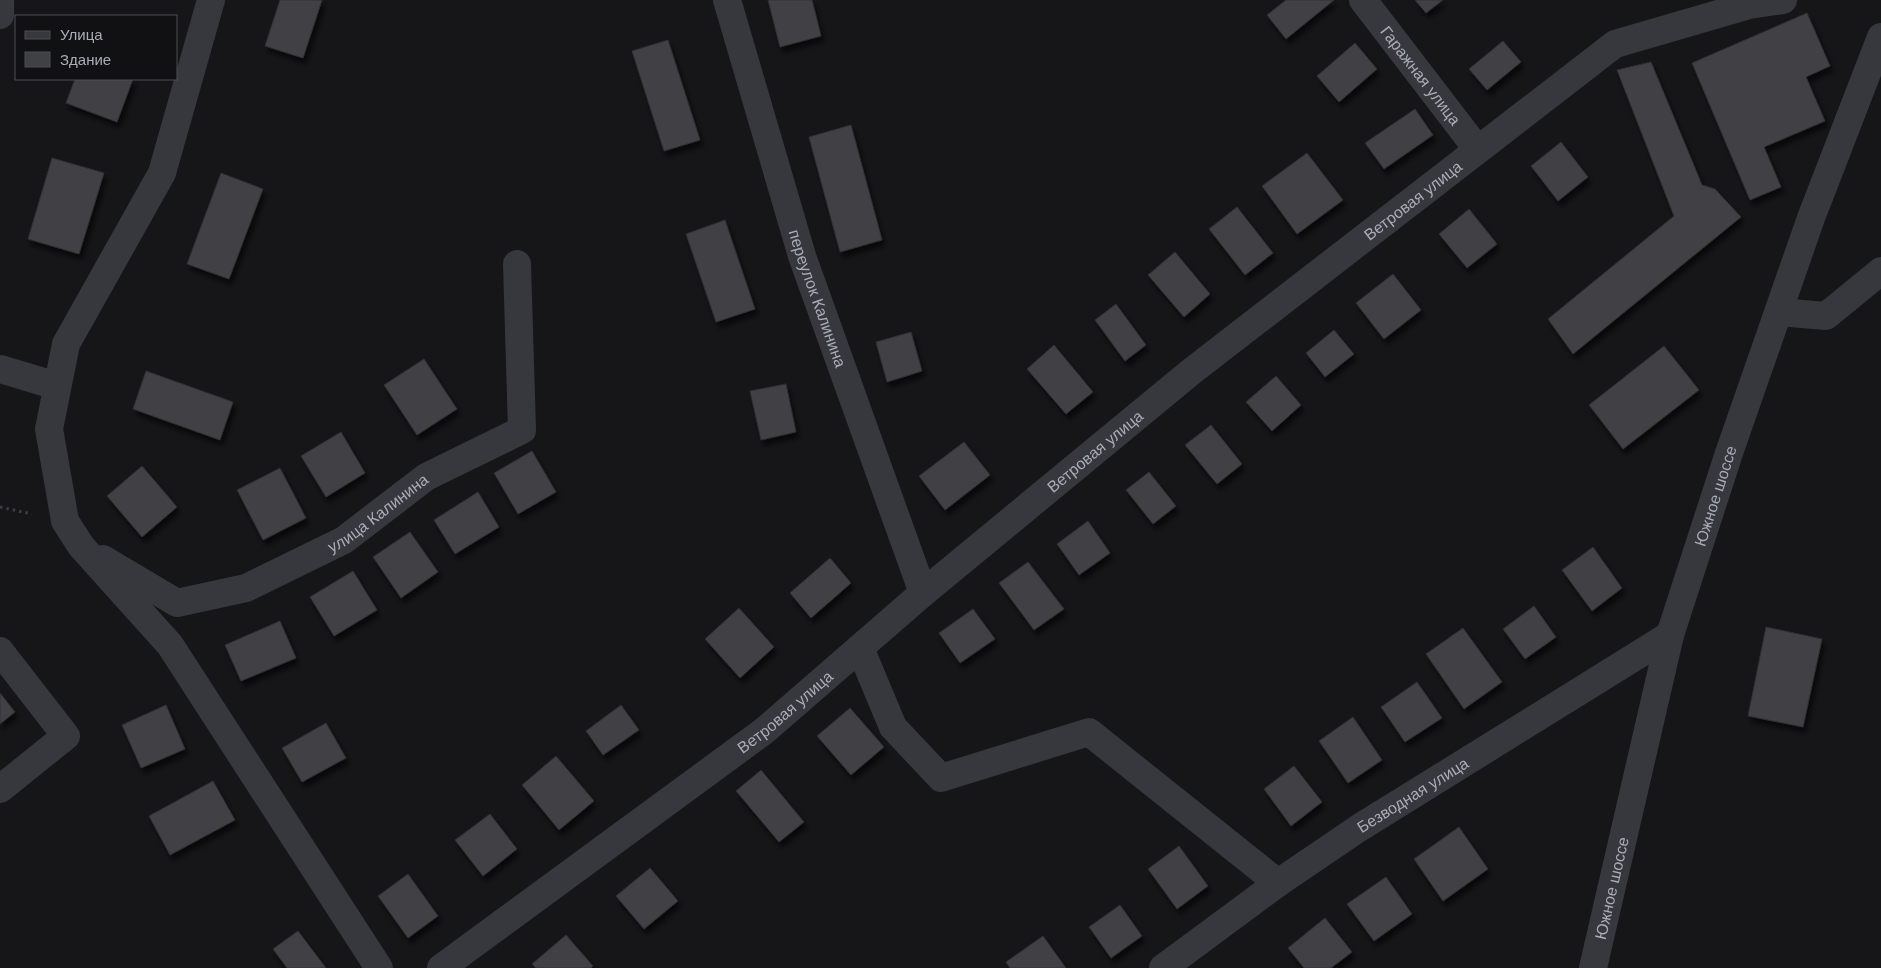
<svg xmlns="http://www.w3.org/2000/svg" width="1881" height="968" font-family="Helvetica,sans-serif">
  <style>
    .building { fill: #404145; stroke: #303034; filter: url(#shadow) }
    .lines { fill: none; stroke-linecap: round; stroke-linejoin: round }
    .path { stroke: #3d3f44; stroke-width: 3; stroke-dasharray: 2.5 4; stroke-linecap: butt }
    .minor { stroke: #37383d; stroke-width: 28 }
    .labels { text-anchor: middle; stroke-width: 4; stroke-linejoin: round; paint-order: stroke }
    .street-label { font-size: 16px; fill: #a8adb8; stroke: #111113 }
  </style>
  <defs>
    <filter id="shadow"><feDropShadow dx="3" dy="5.5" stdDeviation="2.5" flood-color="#0009"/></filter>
  </defs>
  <rect width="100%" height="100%" fill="#161618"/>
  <path class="building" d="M280,0H322L303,58L265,46Z
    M768,0H812L821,36L780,47Z
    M1286,0H1334L1286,39L1267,15Z
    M1415,0H1443L1426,13Z
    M1807,13L1830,66L1806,77L1825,121L1764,147L1781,187L1750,200L1692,63Z
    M668,40L700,140L664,151L632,51Z
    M1503,41L1521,62L1487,90L1469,69Z
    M1355,43L1377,69L1339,102L1317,76Z
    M1651,62L1702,185L1715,189L1741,217L1573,354L1548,319L1674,216L1617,70Z
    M75,79H133L117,122L66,103Z
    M1415,109L1433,135L1384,169L1365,143Z
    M851,125L882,240L840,252L809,137Z
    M1561,142L1588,177L1558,201L1531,166Z
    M1307,153L1343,200L1297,234L1262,186Z
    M52,158L104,173L79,254L28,239Z
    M221,173L263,189L229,279L187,264Z
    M1237,207L1273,253L1245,275L1209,229Z
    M1469,209L1497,244L1467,268L1439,234Z
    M725,220L755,309L716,322L686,234Z
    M1175,252L1210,294L1184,317L1148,275Z
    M1393,274L1421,310L1384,339L1356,303Z
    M1116,304L1146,345L1125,361L1095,320Z
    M1334,330L1354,354L1325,377L1306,353Z
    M911,332L922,371L887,382L876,342Z
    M1054,345L1093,392L1066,414L1027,369Z
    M1664,346L1699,390L1623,449L1589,405Z
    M424,359L457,409L417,435L384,385Z
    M146,371L233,402L220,440L133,409Z
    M1276,376L1301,405L1272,431L1246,402Z
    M786,384L796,432L761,440L750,391Z
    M1211,425L1242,464L1217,484L1185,445Z
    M341,432L365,473L326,497L301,456Z
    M964,442L990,475L945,510L919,476Z
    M532,451L556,492L518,514L494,473Z
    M142,466L177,507L142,537L107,496Z
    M280,468L306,518L263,540L237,490Z
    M1149,472L1176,506L1153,524L1126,490Z
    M478,492L499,527L455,554L434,520Z
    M1088,521L1110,553L1079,575L1057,544Z
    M410,532L438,572L401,598L373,557Z
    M1593,547L1622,588L1592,611L1562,570Z
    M830,558L851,583L811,618L790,593Z
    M1028,562L1064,609L1034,630L999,583Z
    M353,571L377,610L334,636L310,597Z
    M1534,606L1556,637L1525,659L1503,629Z
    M739,608L774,647L740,678L705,639Z
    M973,609L995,639L960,663L939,633Z
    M280,621L296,658L241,681L225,645Z
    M1766,627L1822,639L1803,727L1748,716Z
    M1463,628L1502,682L1464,709L1426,654Z
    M1417,682L1442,718L1405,742L1381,707Z
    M0,693L15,712L0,724Z
    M166,705L185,749L141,768L122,725Z
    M621,705L639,730L603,755L586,731Z
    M850,708L884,747L851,775L817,736Z
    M1353,717L1382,760L1348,783L1319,741Z
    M326,723L346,758L302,782L282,748Z
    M556,756L594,801L559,830L522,785Z
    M1294,766L1322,802L1291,826L1264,789Z
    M761,770L804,822L779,842L736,791Z
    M213,781L235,820L170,855L149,816Z
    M490,814L517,849L483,876L455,840Z
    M1459,827L1488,869L1443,901L1414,859Z
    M1179,846L1208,886L1177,909L1148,869Z
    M650,868L678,901L644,929L616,896Z
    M408,874L438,916L408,938L378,896Z
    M1386,877L1412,914L1374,941L1347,904Z
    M1120,905L1142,936L1111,958L1089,927Z
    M1325,918L1352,952L1331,968H1304L1288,948Z
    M298,931L326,968H287L273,949Z
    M566,935L593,966L591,968H536L532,964Z
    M1043,936L1066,968H1010L1006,962Z"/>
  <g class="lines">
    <path class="path" d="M0,507L32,514"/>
    <g class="minor">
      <path d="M211,0L162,173L66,344L49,429L65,521L81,546L170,645L379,968"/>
      <path id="s1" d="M727,0L802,256L923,593"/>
      <path id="s2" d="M1363,0L1478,150"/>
      <path d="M0,15V0"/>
      <path d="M1779,312L1826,316L1881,271"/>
      <path d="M0,369L57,386"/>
      <path id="s3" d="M103,559L177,603L246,588L344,540L426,477L522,430L517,264"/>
      <path d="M860,648L893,727L941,778L1089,732L1278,883"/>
      <path d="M0,651L66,736L0,789"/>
      <path id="s4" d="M441,968L764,731L923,593L1192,371L1615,44L1749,5L1783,0"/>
      <path id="s5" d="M1163,968L1278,883L1359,828L1670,635"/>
      <path id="s6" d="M1593,968L1670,635L1729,453L1811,218L1881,37"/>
    </g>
  </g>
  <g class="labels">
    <g class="street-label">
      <text dy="6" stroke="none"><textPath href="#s2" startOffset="95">Гаражная улица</textPath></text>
      <text dy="6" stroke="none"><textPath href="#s4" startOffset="1239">Ветровая улица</textPath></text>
      <text dy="6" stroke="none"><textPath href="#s1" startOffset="312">переулок Калинина</textPath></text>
      <text dy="6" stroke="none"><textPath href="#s4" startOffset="834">Ветровая улица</textPath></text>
      <text dy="6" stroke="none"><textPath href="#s6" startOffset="488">Южное шоссе</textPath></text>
      <text dy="6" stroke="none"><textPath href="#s3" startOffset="309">улица Калинина</textPath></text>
      <text dy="6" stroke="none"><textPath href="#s4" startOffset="429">Ветровая улица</textPath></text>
      <text dy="6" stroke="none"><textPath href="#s5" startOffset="304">Безводная улица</textPath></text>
      <text dy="6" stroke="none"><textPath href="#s6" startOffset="82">Южное шоссе</textPath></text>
    </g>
  </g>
  <rect x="15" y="15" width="162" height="65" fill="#111113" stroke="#4d4f55"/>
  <rect x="25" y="31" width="25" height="8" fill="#37383d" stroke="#4d4f55"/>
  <text x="60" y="40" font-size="15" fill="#a8adb8">Улица</text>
  <rect x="25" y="52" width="25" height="15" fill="#404145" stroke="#4d4f55"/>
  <text x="60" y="65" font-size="15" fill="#a8adb8">Здание</text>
</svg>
